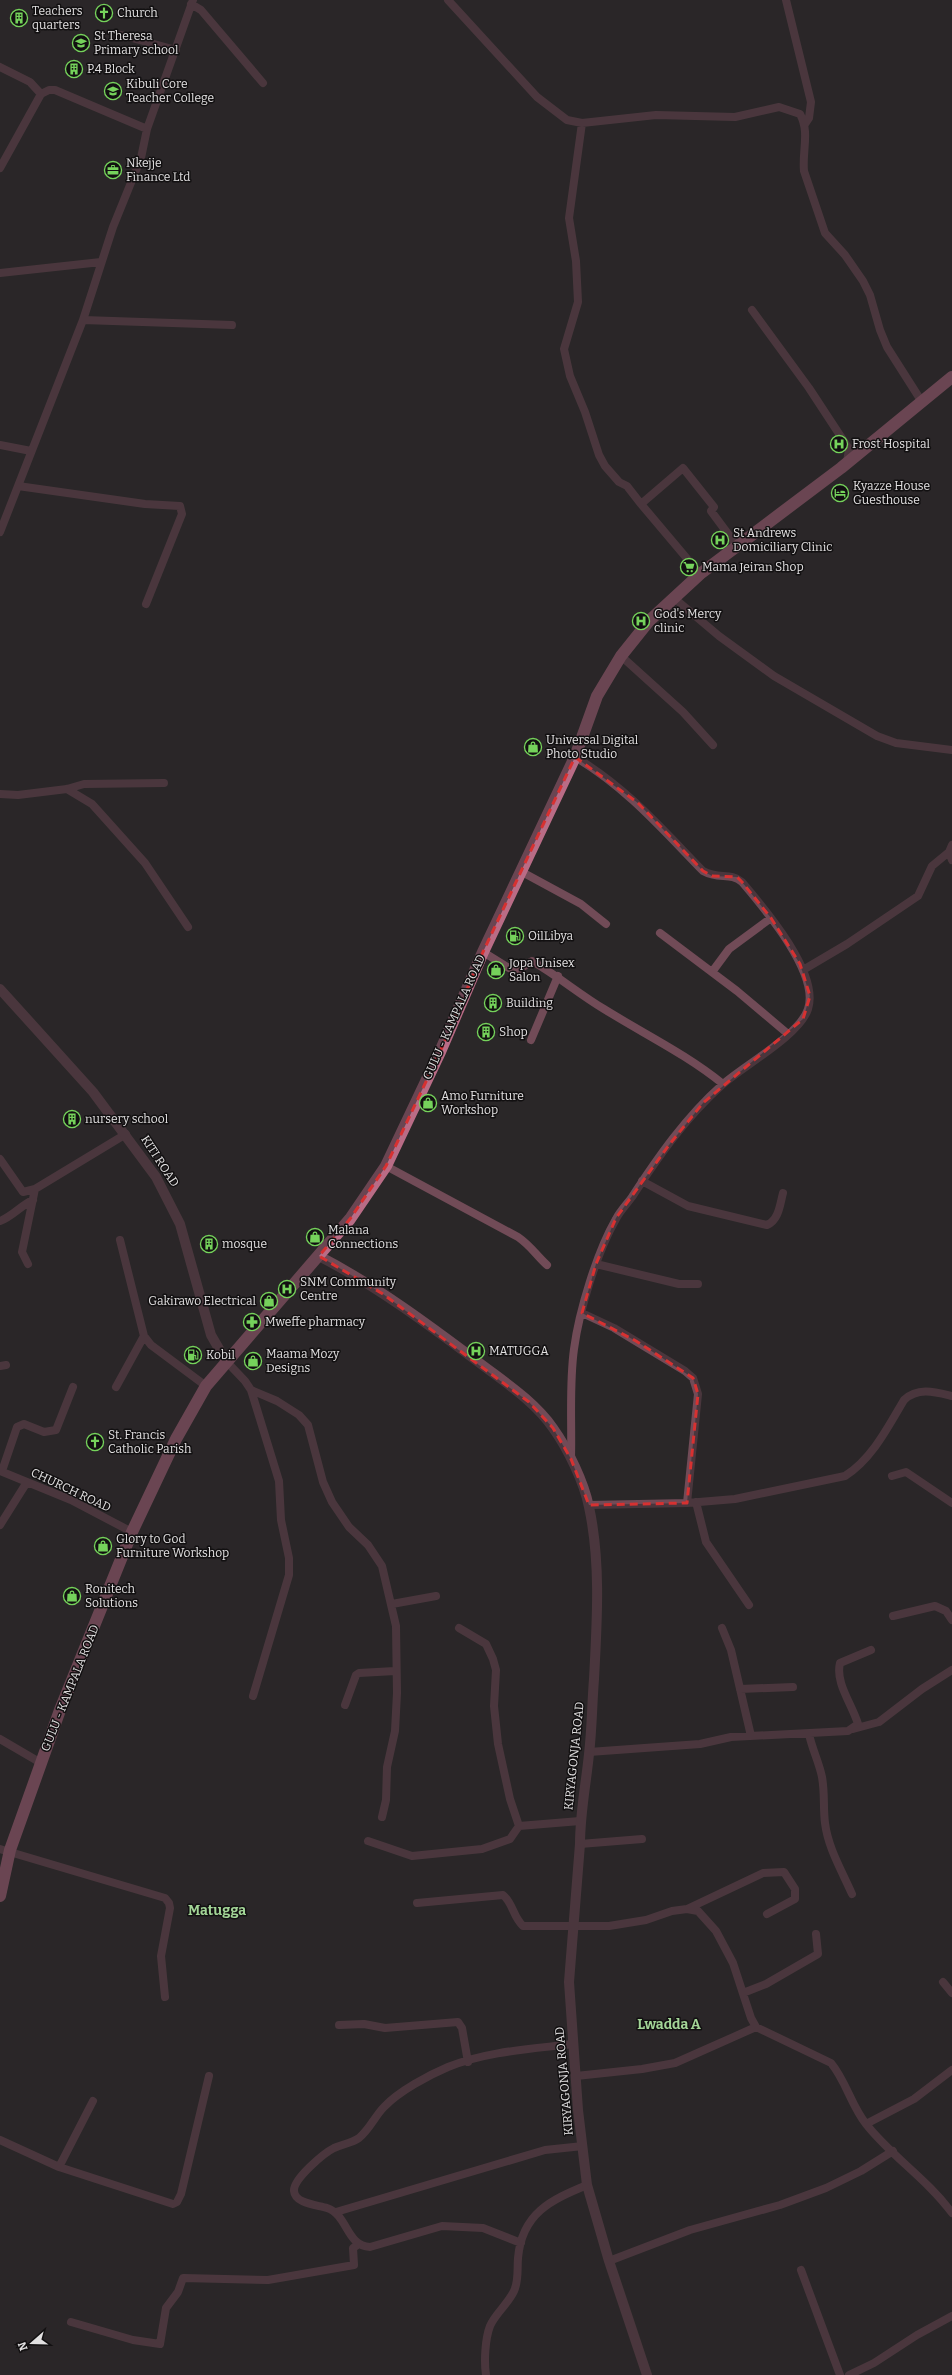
<svg xmlns="http://www.w3.org/2000/svg" width="952" height="2375" font-family="Bitter,serif">
  <style>
    .lines { fill: none; stroke-linecap: round; stroke-linejoin: round }
    .minor { stroke: #714b57; stroke-width: 8 }
    .tertiary { stroke: #714b57; stroke-width: 10 }
    .primary { stroke: #b96c86; stroke-width: 12 }
    .marked { fill: none; stroke: #d73131; stroke-width: 3; stroke-dasharray: 8 5; stroke-linejoin: round }
    .labels { text-anchor: middle; stroke-width: 3; stroke-linejoin: round; paint-order: stroke }
    .poi-label { font-size: 12px; fill: #e2e0e1; stroke: #121011; text-anchor: start }
    .street-label { font-size: 12px; fill: #e2e0e1; stroke: #121011 }
    .quarter-label { font-size: 14px; font-weight: bold; fill: #a3d597; stroke: #121011 }
  </style>
  <rect width="100%" height="100%" fill="#2a2728"/>
  <g class="lines">
    <path class="minor" d="M448,0L537,97L567,120L582,123L656,115L735,117L779,107L800,114C810,132 802,151 804,171L825,233L845,255L863,281L870,295L880,330L887,347L922,402
      M786,0L811,102L809,118L805,124
      M191,4L201,10L263,83
      M121,35L176,50
      M0,67L30,82L41,94
      M582,123L569,218L576,261L578,302L564,349L570,376L585,412L599,455L605,466L619,482L627,486L641,504L683,468L714,507L711,511L737,546
      M0,168L41,94L49,90H55L147,129
      M0,273L101,262
      M752,310L809,388L849,449L847,462
      M83,320L232,325
      M0,445L31,451
      M18,486L145,504L180,506L182,514L146,604
      M641,504L700,574
      M0,532L83,320L113,227L141,158L147,129L193,0
      M674,598L719,636L774,676L877,736L896,743L952,750
      M621,656L683,712L713,745
      M67,789L92,804L145,863L188,927
      M0,794L18,795L67,789L84,784L164,783
      M952,845L949,852L952,860
      M522,872L581,904L606,924
      M660,933L737,991L788,1034
      M483,952L509,968L517,971L532,961C558,976 579,994 604,1009C644,1034 686,1054 723,1084
      M803,970L847,944L918,896L932,866L949,852
      M712,972L729,949L771,918
      M531,1040L558,976
      M0,1159L23,1192L35,1189L126,1134
      M386,1166L518,1237C531,1246 536,1255 547,1265
      M642,1181L688,1206L767,1225C779,1220 780,1204 783,1193
      M0,1221C13,1216 20,1206 33,1200
      M120,1240L144,1336L151,1345L206,1386
      M28,1264L22,1252L35,1189
      M596,1264L679,1284H698
      M582,1313L614,1328L685,1371L693,1378L698,1394L687,1503
      M226,1361L245,1381L251,1390L279,1481L281,1520L289,1558V1575L253,1696
      M0,1366L6,1365
      M116,1387L144,1336
      M251,1390L277,1401L299,1415L308,1425L323,1482L332,1502L349,1527L368,1545L382,1566L396,1626L397,1693L395,1731L387,1767L386,1800L382,1817
      M571,1458C572,1422 569,1385 574,1349C579,1311 597,1252 616,1219C620,1211 627,1204 632,1197C658,1157 686,1117 722,1085C743,1066 800,1035 808,1009C820,973 764,908 742,882C730,872 719,880 703,871C661,828 627,788 575,757
      M0,1471L71,1500L132,1532
      M2,1471L17,1427L24,1424L44,1432L56,1430L73,1387
      M892,1476L906,1472L952,1503
      M696,1502L706,1542L749,1605
      M589,1505L687,1503L735,1499L845,1476C872,1459 888,1427 904,1400C918,1387 935,1392 952,1396
      M0,1525L27,1482
      M392,1604L436,1596
      M893,1616L935,1606L946,1611L952,1620
      M459,1628L486,1644L493,1659L496,1670L494,1706L498,1744L510,1799L519,1826L580,1821
      M722,1628L731,1650L751,1736
      M740,1689L793,1687
      M345,1705L356,1675L359,1673L395,1671
      M853,1729L879,1722L922,1689L952,1670
      M809,1734C812,1749 819,1762 822,1777C825,1794 823,1807 825,1823C828,1848 842,1871 852,1894
      M0,1739L41,1763
      M589,1752L700,1744L731,1737L848,1731L858,1724C852,1704 835,1683 840,1663L871,1650
      M368,1841L412,1856L482,1849L510,1839L519,1826
      M580,1844L642,1839
      M0,1849L165,1898L169,1903L170,1908L161,1956L165,1997
      M417,1903L503,1895C513,1903 513,1917 523,1926H609L646,1920L672,1911L687,1909L698,1911L716,1931L733,1963L751,2018L756,2027L831,2063C846,2081 851,2105 866,2124C891,2156 927,2179 952,2213
      M687,1909L763,1873L784,1872L795,1889V1899L767,1914
      M943,1982L952,1993
      M743,1993L766,1984L818,1954L816,1934
      M339,2025L364,2024L385,2028L458,2022L462,2028L468,2062
      M576,2076L642,2069L675,2063L756,2027
      M866,2124L914,2099L952,2070
      M0,2140L59,2167L173,2204L177,2202L181,2194L209,2076
      M59,2167L93,2101
      M336,2212L545,2150L583,2146
      M521,2243L483,2228L442,2226L370,2247C346,2246 348,2215 327,2208C318,2205 295,2204 294,2191C293,2179 324,2153 334,2148C343,2144 352,2143 359,2138C370,2129 375,2116 384,2107C399,2091 429,2075 448,2067C487,2051 532,2049 573,2044
      M609,2261L690,2230L780,2205L826,2188L861,2171L893,2151
      M801,2270L840,2375
      M71,2322L133,2340L160,2344L166,2308L178,2292L183,2278L268,2280L354,2265L353,2248L359,2244
      M486,2375C484,2362 485,2339 490,2326C495,2314 508,2304 514,2291C519,2280 517,2270 518,2258C522,2213 551,2200 587,2185
      M849,2375L874,2363L917,2335L952,2316"/>
    <path class="tertiary" d="M0,989L93,1092L156,1177L180,1224L211,1335L226,1361
      M319,1256C377,1286 429,1325 481,1364C506,1383 535,1402 553,1428C568,1449 584,1482 589,1507C601,1562 597,1622 594,1679C592,1704 592,1729 589,1754C586,1784 580,1813 580,1844L569,1982L578,2110L587,2185L609,2261L647,2375"/>
    <path class="primary" d="M0,1896L10,1850L60,1710L132,1532L176,1439L206,1386L350,1219L386,1166L440,1052L483,952L575,757L597,696L621,656L649,621L700,574L841,468L952,377"/>
  </g>
  <path d="M0 0H952V2375H0ZM575,757L638,803L703,871L712,876L737,877L742,882L771,918L800,964L810,996L803,1019L703,1103L669,1145L616,1218L596,1264L582,1313L636,1341L693,1378L698,1394L687,1503L589,1505L571,1459L553,1428L529,1402L383,1294L319,1256L350,1219L386,1166L440,1052L483,952Z" fill="#2a2728" fill-opacity=".55" fill-rule="evenodd"/>
  <path class="marked" d="M575,757L638,803L703,871L712,876L737,877L742,882L771,918L800,964L810,996L803,1019L703,1103L669,1145L616,1218L596,1264L582,1313L636,1341L693,1378L698,1394L687,1503L589,1505L571,1459L553,1428L529,1402L383,1294L319,1256L350,1219L386,1166L440,1052L483,952Z"/>
  <defs>
    <g id="church-ring" transform="scale(0.9)"><circle r="9.5" fill="#121011" stroke="#75d25b" stroke-width="1.5"/><path d="M-1.2-6h2.4v3.5h3.3v2.4h-3.3V6h-2.4V-.1h-3.3v-2.4h3.3Z" fill="#75d25b"/></g>
    <g id="building-ring" transform="scale(0.9)"><circle r="9.5" fill="#121011" stroke="#75d25b" stroke-width="1.5"/><path d="M-4-6H4V6H1V3H-1V6H-4ZM-2.5-4.3h1.7v1.8h-1.7ZM.8-4.3h1.7v1.8H.8ZM-2.5-1h1.7V.8h-1.7ZM.8-1h1.7V.8H.8Z" fill="#75d25b"/></g>
    <g id="school-ring" transform="scale(0.9)"><circle r="9.5" fill="#121011" stroke="#75d25b" stroke-width="1.5"/><path d="M0-5L7-2L0 1L-7-2ZM-4 1L0 2.5L4 1V4Q0 6-4 4Z" fill="#75d25b"/></g>
    <g id="office-ring" transform="scale(0.9)"><circle r="9.5" fill="#121011" stroke="#75d25b" stroke-width="1.5"/><path d="M-6-3h4V-5.5h4V-3h4V5H-6ZM-1-4.5V-3h2v-1.5ZM-6 0V1H6V0Z" fill="#75d25b"/></g>
    <g id="hospital-ring" transform="scale(0.9)"><circle r="9.5" fill="#121011" stroke="#75d25b" stroke-width="1.5"/><path d="M-5-5h3v3.5h4V-5h3V5h-3V1.5h-4V5h-3Z" fill="#75d25b"/></g>
    <g id="hotel-ring" transform="scale(0.9)"><circle r="9.5" fill="#121011" stroke="#75d25b" stroke-width="1.5"/><path d="M-6-4.5h1.5V1H6V5H4.5V3h-9V5H-6ZM-4 0a1.8 1.8 0 1 1 3.6 0ZM.5 0V-2.5h3Q6-2.5 6 0Z" fill="#75d25b"/></g>
    <g id="supermarket-ring" transform="scale(0.9)"><circle r="9.5" fill="#121011" stroke="#75d25b" stroke-width="1.5"/><path d="M-6-5.5h2.5l.6 2H6L4.5 2H-2.5L-4.4-4H-6ZM-1.5 3.2a1.3 1.3 0 1 0 .1 0ZM3 3.2a1.3 1.3 0 1 0 .1 0Z" fill="#75d25b"/></g>
    <g id="shop-ring" transform="scale(0.9)"><circle r="9.5" fill="#121011" stroke="#75d25b" stroke-width="1.5"/><path d="M-5-2.5h2.3a2.7 3.5 0 0 1 5.4 0H5L5.5 6h-11ZM-1.5-2.5h3a1.5 2.3 0 0 0-3 0Z" fill="#75d25b"/></g>
    <g id="fuel-ring" transform="scale(0.9)"><circle r="9.5" fill="#121011" stroke="#75d25b" stroke-width="1.5"/><path d="M-5.5-6h7V0h2V4h1.3V-2.5L3-4.5l.8-.8L6-3V5H2.5V1h-1V6h-7ZM-4.2-4.7v3.2H.2V-4.7Z" fill="#75d25b"/></g>
    <g id="pharmacy-ring" transform="scale(0.9)"><circle r="9.5" fill="#121011" stroke="#75d25b" stroke-width="1.5"/><path d="M-2-6h4v4h4v4h-4v4h-4v-4h-4v-4h4Z" fill="#75d25b"/></g>
  </defs>
  <g fill-rule="evenodd">
    <use href="#church-ring" x="104" y="13"/>
    <use href="#building-ring" x="19" y="18"/>
    <use href="#school-ring" x="81" y="43"/>
    <use href="#building-ring" x="74" y="69"/>
    <use href="#school-ring" x="113" y="91"/>
    <use href="#office-ring" x="113" y="170"/>
    <use href="#hospital-ring" x="839" y="444"/>
    <use href="#hotel-ring" x="840" y="493"/>
    <use href="#hospital-ring" x="720" y="540"/>
    <use href="#supermarket-ring" x="689" y="567"/>
    <use href="#hospital-ring" x="641" y="621"/>
    <use href="#shop-ring" x="533" y="747"/>
    <use href="#fuel-ring" x="515" y="936"/>
    <use href="#shop-ring" x="496" y="970"/>
    <use href="#building-ring" x="493" y="1003"/>
    <use href="#building-ring" x="486" y="1032"/>
    <use href="#shop-ring" x="428" y="1103"/>
    <use href="#building-ring" x="72" y="1119"/>
    <use href="#shop-ring" x="315" y="1237"/>
    <use href="#building-ring" x="209" y="1244"/>
    <use href="#hospital-ring" x="287" y="1289"/>
    <use href="#shop-ring" x="269" y="1301"/>
    <use href="#pharmacy-ring" x="252" y="1322"/>
    <use href="#hospital-ring" x="476" y="1351"/>
    <use href="#fuel-ring" x="193" y="1355"/>
    <use href="#shop-ring" x="253" y="1361"/>
    <use href="#church-ring" x="95" y="1442"/>
    <use href="#shop-ring" x="103" y="1546"/>
    <use href="#shop-ring" x="72" y="1596"/>
  </g>
  <g class="labels">
    <g class="poi-label">
      <text x="32" y="15">Teachers<tspan x="32" dy="14">quarters</tspan></text>
      <text x="117" y="17">Church</text>
      <text x="94" y="40">St Theresa<tspan x="94" dy="14">Primary school</tspan></text>
      <text x="87" y="73">P.4 Block</text>
      <text x="126" y="88">Kibuli Core<tspan x="126" dy="14">Teacher College</tspan></text>
      <text x="126" y="167">Nkejje<tspan x="126" dy="14">Finance Ltd</tspan></text>
      <text x="852" y="448">Frost Hospital</text>
      <text x="853" y="490">Kyazze House<tspan x="853" dy="14">Guesthouse</tspan></text>
      <text x="733" y="537">St Andrews<tspan x="733" dy="14">Domiciliary Clinic</tspan></text>
      <text x="702" y="571">Mama Jeiran Shop</text>
      <text x="654" y="618">God's Mercy<tspan x="654" dy="14">clinic</tspan></text>
      <text x="546" y="744">Universal Digital<tspan x="546" dy="14">Photo Studio</tspan></text>
      <text x="528" y="940">OilLibya</text>
      <text x="509" y="967">Jopa Unisex<tspan x="509" dy="14">Salon</tspan></text>
      <text x="506" y="1007">Building</text>
      <text x="499" y="1036">Shop</text>
      <text x="441" y="1100">Amo Furniture<tspan x="441" dy="14">Workshop</tspan></text>
      <text x="85" y="1123">nursery school</text>
      <text x="328" y="1234">Malana<tspan x="328" dy="14">Connections</tspan></text>
      <text x="222" y="1248">mosque</text>
      <text x="300" y="1286">SNM Community<tspan x="300" dy="14">Centre</tspan></text>
      <text x="256" y="1305" text-anchor="end">Gakirawo Electrical</text>
      <text x="265" y="1326">Mweffe pharmacy</text>
      <text x="489" y="1355">MATUGGA</text>
      <text x="266" y="1358">Maama Mozy<tspan x="266" dy="14">Designs</tspan></text>
      <text x="206" y="1359">Kobil</text>
      <text x="108" y="1439">St. Francis<tspan x="108" dy="14">Catholic Parish</tspan></text>
      <text x="116" y="1543">Glory to God<tspan x="116" dy="14">Furniture Workshop</tspan></text>
      <text x="85" y="1593">Ronitech<tspan x="85" dy="14">Solutions</tspan></text>
    </g>
    <g class="street-label">
      <text transform="translate(454 1017) rotate(-66)" y="4">GULU - KAMPALA ROAD</text>
      <text transform="translate(160 1161) rotate(57)" y="4">KITI ROAD</text>
      <text transform="translate(71 1490) rotate(25)" y="4">CHURCH ROAD</text>
      <text transform="translate(70 1688) rotate(-68)" y="4">GULU - KAMPALA ROAD</text>
      <text transform="translate(574 1756) rotate(-84)" y="4">KIRYAGONJA ROAD</text>
      <text transform="translate(564 2081) rotate(-95)" y="4">KIRYAGONJA ROAD</text>
    </g>
    <g class="quarter-label">
      <text x="217" y="1915">Matugga</text>
      <text x="669" y="2029">Lwadda A</text>
    </g>
  </g>
  <g transform="translate(32 2343) rotate(250)" stroke="#121011" stroke-width="3" paint-order="stroke">
  <path d="M0-3L7 15L0 10L-7 15Z" fill="#e2e0e1"/>
  <text y="-6" font-size="11" font-weight="bold" text-anchor="middle" fill="#e2e0e1">N</text>
  </g>
</svg>
